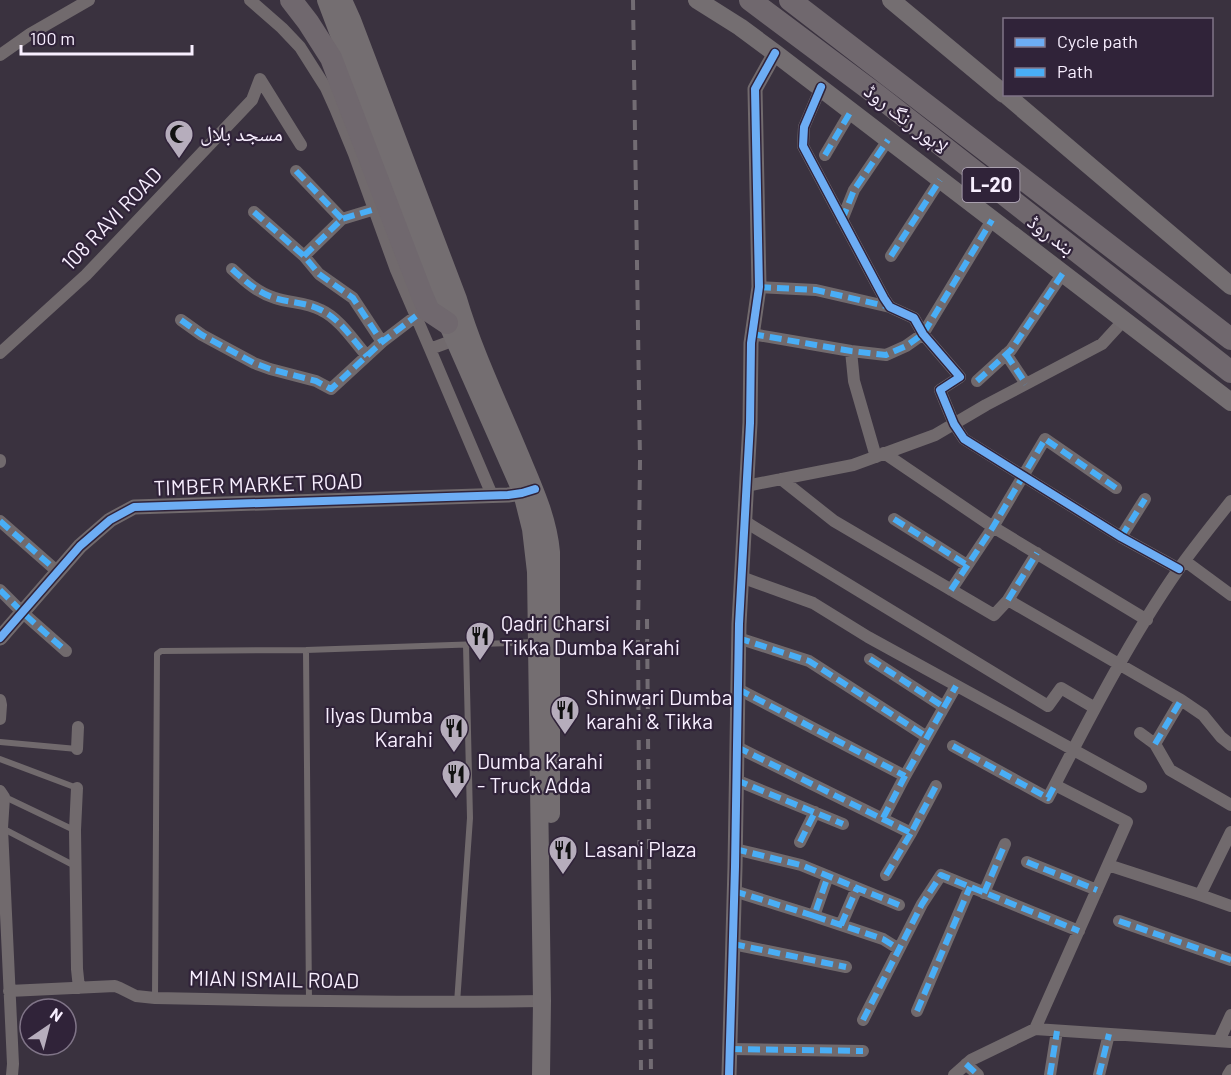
<svg xmlns="http://www.w3.org/2000/svg" width="1231" height="1075" font-family="Barlow,'Noto Naskh Arabic',sans-serif">
  <style>
    .lines { fill: none; stroke-linecap: round; stroke-linejoin: round }
    .service { stroke: #716a6d; stroke-width: 6 }
    .minor { stroke: #716a6d; stroke-width: 12 }
    .tertiary { stroke: #716a6d; stroke-width: 15 }
    .secondary { stroke: #746e71; stroke-width: 18 }
    .motorway { stroke: #70686e; stroke-width: 22 }
    .rail { stroke: #726c73; stroke-width: 4; stroke-dasharray: 10 10; stroke-linecap: butt }
    .quiet { stroke: #49aef6; stroke-width: 6; stroke-dasharray: 12 6; stroke-linecap: butt }
    .cycleway-casing { stroke: #302339; stroke-width: 11 }
    .cycleway { stroke: #6dadf4; stroke-width: 8 }
    .labels { text-anchor: middle; stroke-width: 4.5; stroke-linejoin: round; paint-order: stroke }
    .shield { fill: #302339; stroke: #bcb2c4; stroke-width: 1.5 }
    .shield-label { font-size: 20px; font-weight: bold; fill: #f8efff }
    .street-label { font-size: 21px; fill: #f8efff; stroke: #302339 }
    .poi-label { font-size: 21px; fill: #f8efff; stroke: #302339; text-anchor: start }
  </style>
  <rect width="100%" height="100%" fill="#3a323f"/>
  <g class="lines">
    <path class="service" d="M306,650L309,1001
      M0,742L77,749
      M0,759L77,788
      M5,797L74,830
      M2,828L75,866
      M155,998L157,654L161,651L306,650L536,642
      M457,1003L470,818L466,645"/>
    <path class="minor" d="M250,0L282,28L300,47L326,88L335,108L354,154L396,270L430,349L460,338
      M0,55L30,34L89,0
      M821,87L804,127L803,146L884,298L890,307L914,318L923,334L960,377L940,390L954,424L964,439L1121,537L1179,569
      M825,155L851,111
      M296,171L342,219
      M254,212L304,256L319,274L353,298L382,342
      M842,220L854,190L888,140
      M304,256L342,219L375,209
      M891,256L940,180
      M232,269C245,281 258,293 275,298C290,303 306,302 321,310C340,319 353,340 367,356
      M759,287L816,290L890,307
      M181,320L202,335L254,363L270,369L316,381L331,389L382,342L416,316
      M752,334L851,351L886,355L906,346L923,334L992,220
      M430,349L492,495
      M851,351L854,381L876,457
      M0,353L86,275L252,100L260,79L301,145
      M1006,354L1026,384
      M977,381L1011,350L1063,273
      M884,453L993,527L1147,620
      M0,460V462
      M781,479L834,521L994,615L1008,600L1181,700L1203,715L1221,737L1231,745
      M746,486L853,465L935,435L986,405L1102,344L1124,320
      M894,519L967,565
      M0,521L58,572
      M744,521L1048,706L1061,688L1095,708
      M1121,537L1145,499
      M1185,561L1231,595
      M741,577L813,603L868,637L1141,787
      M0,590L23,613L66,651
      M951,590L993,527L1045,439L1116,488
      M1008,600L1037,553
      M738,638L809,661L927,737
      M870,659L944,707
      M738,689L905,776
      M0,700L1,705L0,719
      M1140,733L1155,744L1170,770L1231,805
      M1155,744L1181,700
      M953,746L1048,798C1088,721 1128,642 1178,570C1195,546 1213,524 1231,501
      M737,747L911,833L936,786
      M77,749L78,727
      M736,780L843,824
      M77,788L75,830L77,969L79,988
      M0,791L4,797L2,828L13,1064L12,1075
      M883,818L905,776L956,686
      M1231,832L1200,895L1231,906
      M800,842L815,812
      M735,849L801,865L899,905
      M1027,862L1097,890
      M1108,865L1200,895
      M886,875L911,833
      M734,891L814,916L828,876
      M984,893L1005,844
      M814,916L883,939L899,949
      M1119,921L1231,960
      M841,925L857,888
      M733,944L846,967
      M9,991L115,986L120,988L136,996L155,998C284,1001 413,1003 542,1001
      M917,1011L970,887
      M863,1020L922,904L941,875L1079,931
      M1035,1029L1127,822L1055,785
      M1219,1041L1231,1015
      M730,1049L863,1051
      M966,1064L978,1075
      M954,1075L971,1060L1035,1029L1231,1042
      M1050,1075L1057,1031
      M1099,1075L1109,1034
      M1228,1075L1231,1070"/>
    <path class="tertiary" d="M0,638L80,546L110,520L134,507L508,495L522,493L532,490
      M729,1075L735,867L739,624L750,423L751,343L759,287L755,89L775,53"/>
    <path class="secondary" d="M326,0L442,306L447,323L522,493L531,529L536,572L542,1001L541,1075
      M343,0L352,20L458,299C474,353 499,404 520,455C533,486 548,518 551,552V814
      M697,0L740,27L775,53L1231,402
      M891,0L1004,94
      M1005,94L1231,286"/>
    <path class="motorway" d="M291,0L308,22L331,58L422,295L429,311L447,323
      M750,0L877,95L1231,372
      M790,0L1231,339"/>
    <path class="rail" d="M633,0L640,460L638,637L641,1075
      M647,619L651,1075"/>
    <path class="quiet" d="M825,155L851,111
      M296,171L342,219
      M254,212L304,256L319,274L353,298L382,342
      M842,220L854,190L888,140
      M304,256L342,219L375,209
      M891,256L940,180
      M232,269C245,281 258,293 275,298C290,303 306,302 321,310C340,319 353,340 367,356
      M759,287L816,290L890,307
      M181,320L202,335L254,363L270,369L316,381L331,389L382,342L416,316
      M752,334L851,351L886,355L906,346L923,334L992,220
      M1006,354L1026,384
      M977,381L1011,350L1063,273
      M894,519L967,565
      M0,521L58,572
      M1121,537L1145,499
      M0,590L23,613L66,651
      M951,590L993,527L1045,439L1116,488
      M1008,600L1037,553
      M738,638L809,661L927,737
      M870,659L944,707
      M738,689L905,776
      M1155,744L1181,700
      M953,746L1048,798L1055,785
      M737,747L911,833L936,786
      M736,780L843,824
      M883,818L905,776L956,686
      M800,842L815,812
      M735,849L801,865L899,905
      M1027,862L1097,890
      M886,875L911,833
      M734,891L814,916L828,876
      M984,893L1005,844
      M814,916L883,939L899,949
      M1119,921L1231,960
      M841,925L857,888
      M733,944L846,967
      M917,1011L970,887
      M863,1020L922,904L941,875L1079,931
      M730,1049L863,1051
      M966,1064L978,1075
      M1050,1075L1057,1031
      M1099,1075L1109,1034"/>
    <g class="cycleway-casing">
      <path id="cycleway" d="M821,87L804,127L803,146L884,298L890,307L914,318L923,334L960,377L940,390L954,424L964,439L1121,537L1179,569
        M0,638L80,546L110,520L134,507L508,495L522,493L535,489
        M729,1075L735,867L739,624L750,423L751,343L759,287L755,89L775,53"/>
    </g>
    <use href="#cycleway" class="cycleway"/>
  </g>
  <defs>
    <g id="mosque-pin" transform="scale(1.5)"><path d="M0 17L-7.5 6A9.5 9.5 0 1 1 7.5 6Z" fill="#b6adbc" stroke="#302339"/><path d="M3.5-4.9A6 6 0 1 0 3.5 4.9A5 5 0 1 1 3.5-4.9Z" fill="#111"/></g>
    <g id="restaurant-pin" transform="scale(1.5)"><path d="M0 17L-7.5 6A9.5 9.5 0 1 1 7.5 6Z" fill="#b6adbc" stroke="#302339"/><path d="M-5-6h1v4h1v-4h1v4h1v-4h1v5L-1.5 .5V6h-2V.5L-5-1ZM5-6V6H3V1.5H1.5Q1.5-4 5-6Z" fill="#111"/></g>
  </defs>
  <g fill-rule="evenodd">
    <use href="#mosque-pin" x="179" y="134"/>
    <use href="#restaurant-pin" x="480" y="636"/>
    <use href="#restaurant-pin" x="565" y="710"/>
    <use href="#restaurant-pin" x="454" y="728"/>
    <use href="#restaurant-pin" x="456" y="774"/>
    <use href="#restaurant-pin" x="563" y="850"/>
  </g>
  <g class="labels">
    <rect class="shield" x="962.5" y="168" width="57" height="34" rx="4.5"/>
    <g class="shield-label">
      <text x="991" y="192">L-20</text>
    </g>
    <g class="street-label">
      <text transform="translate(906 119) rotate(38)" y="7">لاہور رنگ روڈ</text>
      <text transform="translate(112 219) rotate(-46)" y="7">108 RAVI ROAD</text>
      <text transform="translate(1051 235) rotate(37)" y="7">بند روڈ</text>
      <text transform="translate(258 485) rotate(-2)" y="7">TIMBER MARKET ROAD</text>
      <text transform="translate(274 980) rotate(1)" y="7">MIAN ISMAIL ROAD</text>
    </g>
    <g class="poi-label">
      <text x="200" y="141">مسجد بلال</text>
      <text x="501" y="631">Qadri Charsi<tspan x="501" dy="24">Tikka Dumba Karahi</tspan></text>
      <text x="586" y="705">Shinwari Dumba<tspan x="586" dy="24">karahi &amp; Tikka</tspan></text>
      <text x="433" y="723" text-anchor="end">Ilyas Dumba<tspan x="433" dy="24">Karahi</tspan></text>
      <text x="477" y="769">Dumba Karahi<tspan x="477" dy="24">- Truck Adda</tspan></text>
      <text x="584" y="857">Lasani Plaza</text>
    </g>
  </g>
  <rect x="1003" y="18" width="210" height="78" fill="#302339" stroke="#807588" stroke-width="1.5"/>
  <rect x="1015" y="38" width="30" height="9" fill="#6dadf4" stroke="#807588" stroke-width="1.5"/>
  <text x="1057" y="48" font-size="18" fill="#f8efff">Cycle path</text>
  <rect x="1015" y="68" width="30" height="9" fill="#49aef6" stroke="#807588" stroke-width="1.5"/>
  <text x="1057" y="78" font-size="18" fill="#f8efff">Path</text>
  <g transform="translate(48 1027) rotate(35)"><circle r="28" fill="#302339" stroke="#807588" stroke-width="1.5"/>
  <path d="M0-4.5L10 22L0 15L-10 22Z" fill="#b6adbc"/>
  <text y="-9" font-size="16" font-weight="bold" text-anchor="middle" fill="#f8efff">N</text>
  </g>
  <path d="M21 45v9h171v-9" fill="none" stroke="#f8efff" stroke-width="3"/>
  <text x="30" y="45" font-size="18" fill="#f8efff" stroke="#302339" stroke-width="4.5" paint-order="stroke">100 m</text>
</svg>
